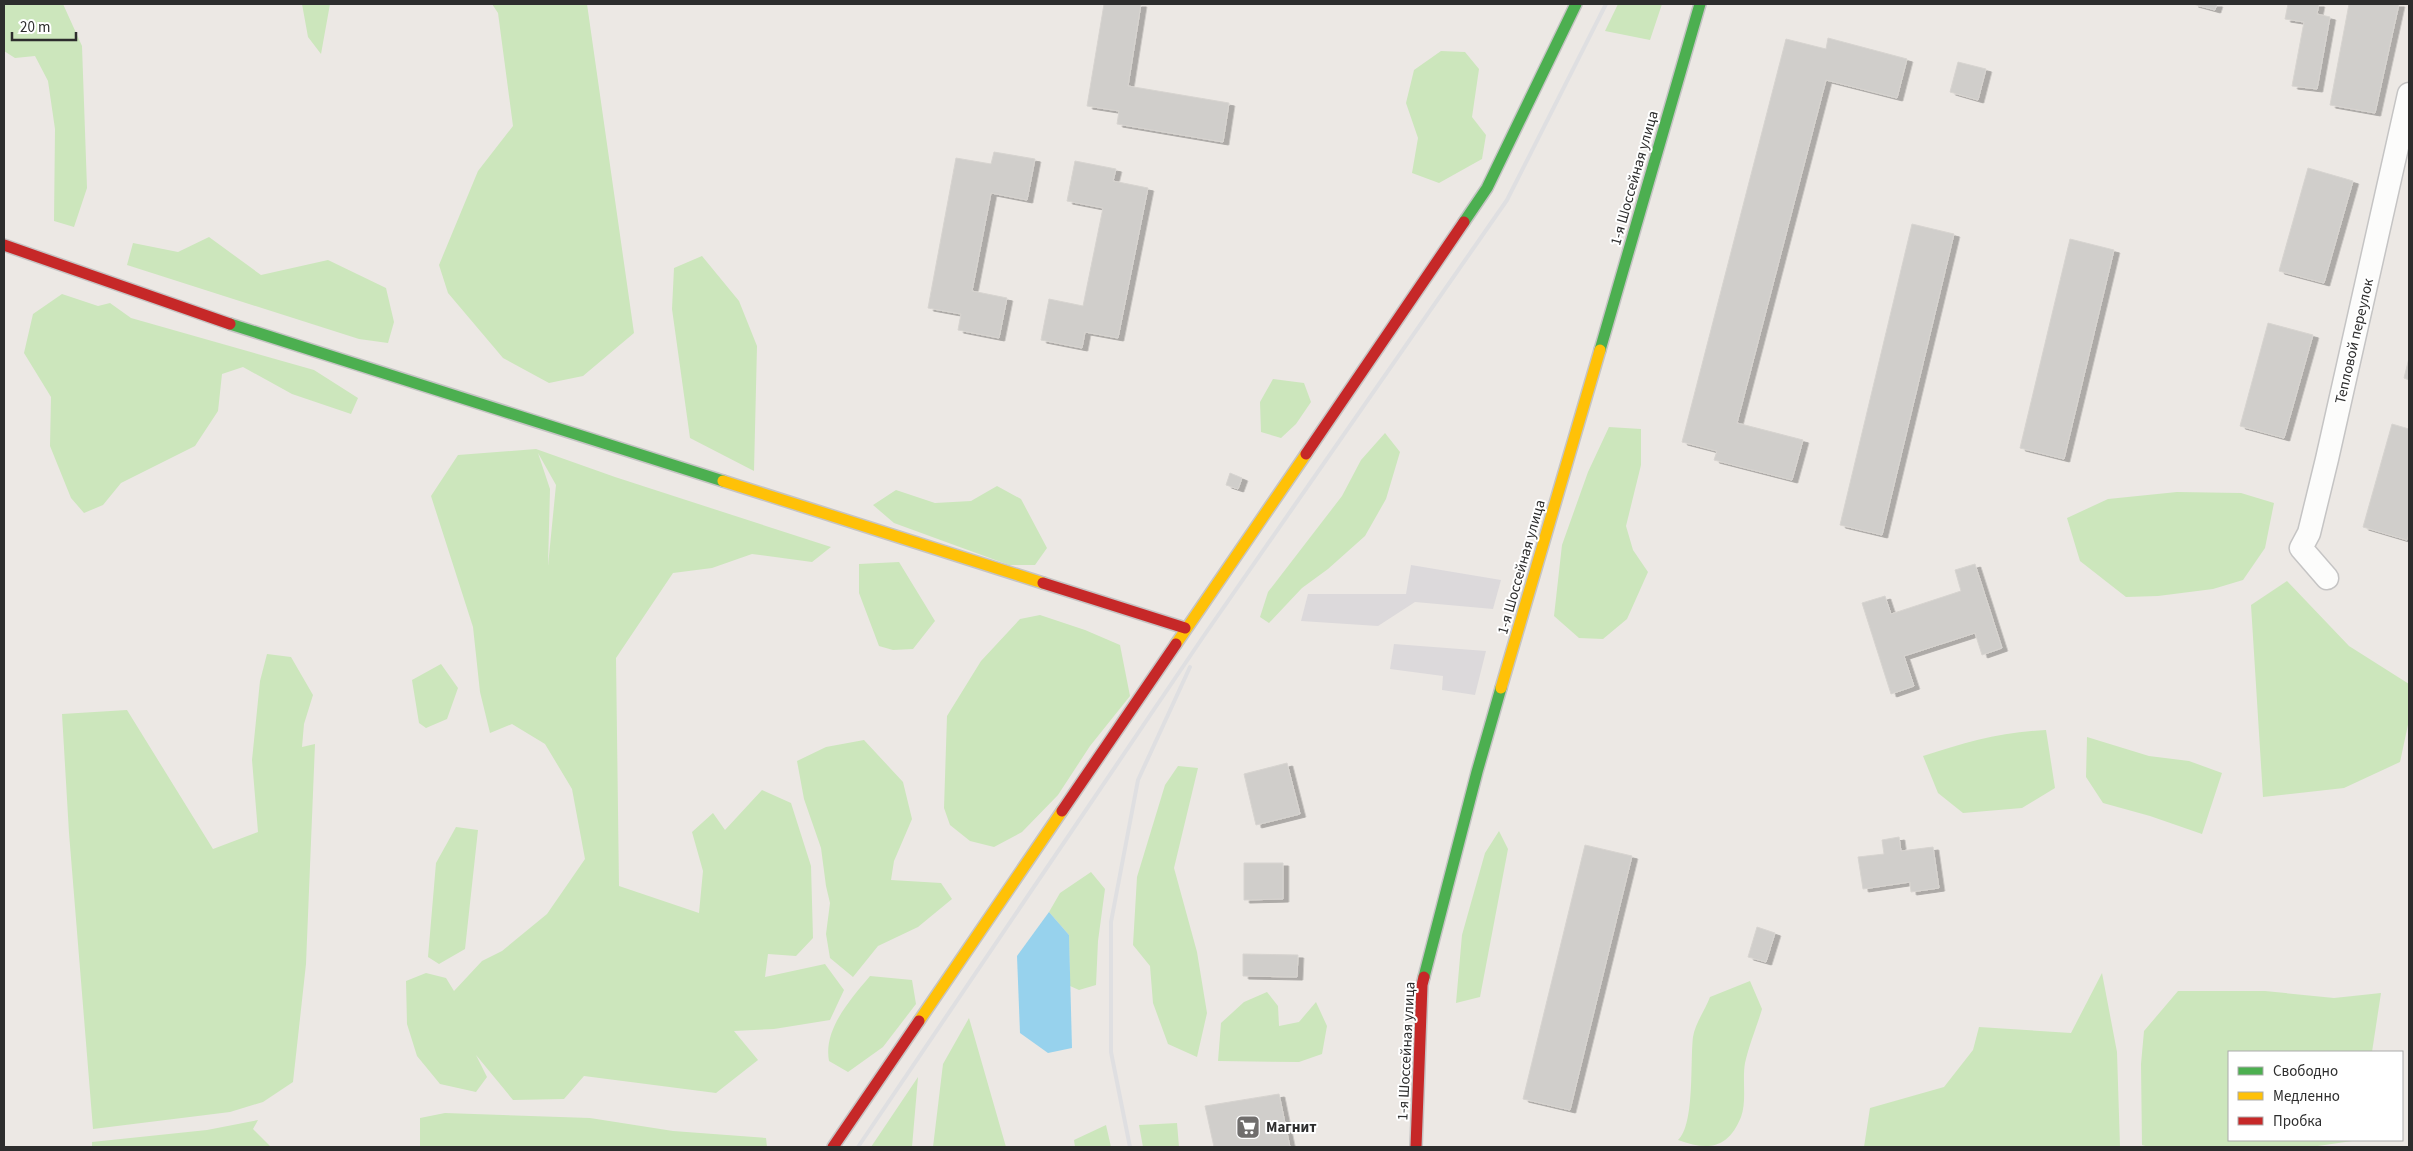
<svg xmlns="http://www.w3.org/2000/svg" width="2413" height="1151" font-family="'Source Sans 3',sans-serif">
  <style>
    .industrial { fill: #dcd9db }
    .green { fill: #cce6bc; fill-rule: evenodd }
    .water { fill: #97d2ed }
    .building { fill: #d0cecb; stroke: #d7d4d0; filter: url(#shadow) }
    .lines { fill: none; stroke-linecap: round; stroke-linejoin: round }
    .street-casing { stroke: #c5c4c4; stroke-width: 25 }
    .fast-casing { stroke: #c5c4c4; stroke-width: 14 }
    .slow-casing { stroke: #c5c4c4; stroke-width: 14 }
    .jam-casing { stroke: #c5c4c4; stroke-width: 14 }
    .street { stroke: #fcfcfb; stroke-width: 22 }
    .fast { stroke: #4caf50; stroke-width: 11 }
    .slow { stroke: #ffc107; stroke-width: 11 }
    .jam { stroke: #c62828; stroke-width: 11 }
    .rail { stroke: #dfdfe1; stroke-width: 4 }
    .labels { text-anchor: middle; stroke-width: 4; stroke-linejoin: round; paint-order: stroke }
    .street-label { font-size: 15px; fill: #2d2d2d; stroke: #fff }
    .poi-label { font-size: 15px; font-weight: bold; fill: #2d2d2d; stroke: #fff; text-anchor: start }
  </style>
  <defs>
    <filter id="shadow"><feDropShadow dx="5.5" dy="3" stdDeviation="0" flood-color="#0004"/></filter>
  </defs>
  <rect width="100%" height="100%" fill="#ece8e4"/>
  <path class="industrial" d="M1411,565L1501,580L1493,609L1415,602L1378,626L1301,621L1308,594H1406Z
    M1394,644L1486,651L1475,695L1442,690L1443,676L1390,669Z"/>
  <path class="green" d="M4,4H63L82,46L87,188L74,227L54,221L55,129L48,81L35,56L15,58L4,51Z
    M302,4H330L321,54L308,37Z
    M492,4H587L634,333L583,376L549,383L503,358L448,293L439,265L478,171L513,126L498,13Z
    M1618,4H1662L1650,40L1605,31Z
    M1441,51L1465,52L1479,69L1472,117L1486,135L1482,159L1439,183L1412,173L1418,138L1406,103L1414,70Z
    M209,237L261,275L328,260L386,288L394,322L388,343L359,339L127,265L133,243L178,252Z
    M702,256L739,301L757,346L754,471L690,438L672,309L674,268Z
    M62,294L98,306L110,303L131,318L314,370L358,398L351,414L292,394L243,367L222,374L218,411L195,446L121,483L103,505L84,513L71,498L50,446L51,397L24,353L33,314Z
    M1273,379L1304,383L1311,402L1296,424L1281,438L1261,432L1260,402Z
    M1609,427L1641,429V465L1626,526L1633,550L1648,572L1627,619L1603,639L1579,638L1554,616L1562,545L1588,472Z
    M1385,433L1400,452L1386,499L1365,536L1328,569L1302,588L1269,623L1260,617L1268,592L1342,496L1361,460Z
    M536,449L615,477L831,547L812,562L752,554L712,568L673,573L616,658L619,886L699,913L703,871L692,832L713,813L725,830L762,790L791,803L811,866L813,938L796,956L768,954L765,977L825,964L844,990L830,1020L774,1029L734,1031L758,1060L716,1093L584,1076L564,1099L513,1100L476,1055L487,1077L476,1092L440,1084L417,1056L407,1024L406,981L426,973L446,978L454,991L482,961L502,951L547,914L585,859L572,789L545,744L512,724L490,733L480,692L473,627L431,496L458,455ZM538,453L556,485L548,566L550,489Z
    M997,486L1021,499L1047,548L1035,565H1009L894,523L873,505L896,490L935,503L971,501Z
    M2177,492L2241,493L2274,503L2265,548L2243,580L2213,589L2158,596L2126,597L2080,561L2067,518L2108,499Z
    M899,562L935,621L913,649L893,650L879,646L859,593V564Z
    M2287,581L2349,646L2409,684V720L2400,762L2344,788L2263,797L2251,605Z
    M1040,615L1085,630L1120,645L1130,696L1090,746L1058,795L1022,832L994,847L970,841L950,825L944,808L947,716L981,661L1020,619Z
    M267,654L291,657L313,695L304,724L302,747L315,744L306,964L293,1082L263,1102L230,1112L93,1129L69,833L62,714L127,710L213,849L258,832L252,760L260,681Z
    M441,664L458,688L447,719L426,728L419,723L412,680Z
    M2046,730L2055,788L2022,808L1963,813L1938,793L1923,756C1966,742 2000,732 2046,730Z
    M2087,737L2149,756L2189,761L2222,773L2202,834L2150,816L2103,803L2086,777Z
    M864,740L903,782L912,819L894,861L891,880L941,883L952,899L918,927L878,946L853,977L830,958L826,934L830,903L826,886L821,848L804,799L797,761L826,747Z
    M1178,766L1198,768L1174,868L1197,952L1207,1013L1197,1057L1168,1044L1153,1003L1150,966L1133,945L1137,877L1165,785Z
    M456,827L478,830L465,949L439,964L428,957L436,863Z
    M1499,831L1508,849L1480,997L1456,1003L1462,935L1485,853Z
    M1091,872L1105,889L1098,941L1096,985L1079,990L1070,986L1069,935L1049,912L1060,893Z
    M2102,973L2117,1052L2120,1147H1864L1870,1108L1944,1087L1973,1050L1979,1027L2071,1033Z
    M870,976L912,980L916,1004L883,1047L848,1072L829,1061C823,1029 851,999 870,976Z
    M1750,981L1762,1009C1757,1026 1749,1045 1745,1063C1742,1080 1747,1101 1741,1117C1728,1149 1708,1151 1678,1140C1695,1125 1690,1061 1693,1037C1695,1024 1705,1010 1710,997Z
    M2178,991H2265L2334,998L2381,993L2372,1052H2229V1140H2359L2311,1147H2149L2142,1145L2141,1064L2144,1031Z
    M1267,992L1278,1006L1279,1026L1299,1022L1316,1002L1327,1026L1322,1054L1299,1062L1218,1061L1221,1023L1244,1002Z
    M969,1018L1006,1147H933L943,1064Z
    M918,1077L912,1147H871Z
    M445,1113L590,1118L673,1131L766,1138L767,1147H420V1118Z
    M258,1120L253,1129L271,1147H92V1142L207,1130Z
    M1177,1123L1179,1147H1143L1139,1125Z
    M1106,1125L1111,1147H1075L1074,1140Z"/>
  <path class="water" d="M1049,912L1069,935L1072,1048L1048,1053L1020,1033L1017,956Z"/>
  <path class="building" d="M1104,4H1141L1128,86L1229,103L1223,142L1117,124L1119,111L1087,106Z
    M2193,4H2217L2215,10Z
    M2288,4H2319L2317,14L2330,17L2317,89L2292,86L2304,22L2285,19Z
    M2349,4H2399L2375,113L2330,105Z
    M1828,38L1907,59L1897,98L1826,80L1737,423L1803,440L1792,480L1714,460L1717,451L1682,442L1786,39L1826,49Z
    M1958,62L1986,69L1978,100L1950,92Z
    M994,152L1035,159L1027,200L991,193L972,291L1007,298L999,338L958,330L961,314L928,308L956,158L991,164Z
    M1075,161L1116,169L1113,181L1148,188L1118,338L1085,332L1082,348L1041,340L1049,299L1083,306L1103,208L1067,201Z
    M2308,168L2353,181L2324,283L2279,271Z
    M1912,224L1954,234L1882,535L1840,525Z
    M2070,239L2114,250L2064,459L2020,448Z
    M2268,323L2313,335L2284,438L2240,426Z
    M2409,358V380L2404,378Z
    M2392,424L2409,429V533L2407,540L2363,527Z
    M1230,473L1242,478L1238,489L1226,485Z
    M1975,564L2002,648L1982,655L1975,633L1904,656L1914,686L1891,694L1862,603L1885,596L1891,614L1961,591L1955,570Z
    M1287,763L1300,814L1256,825L1244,774Z
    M1899,837L1901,851L1933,847L1939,888L1911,892L1910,882L1863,889L1858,857L1884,854L1882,840Z
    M1585,845L1632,856L1570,1110L1523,1099Z
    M1244,863H1283V899L1244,900Z
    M1757,927L1775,933L1766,962L1748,957Z
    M1243,954L1298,955L1297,977L1243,976Z
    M1279,1094L1290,1147H1214L1205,1106Z"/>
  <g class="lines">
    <g class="street-casing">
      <path id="street" d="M2327,578L2301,548L2309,533L2327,459L2409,94"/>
    </g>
    <g class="fast-casing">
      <path id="fast" d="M1464,222L1487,188L1576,4
        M230,324L723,481
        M1600,350L1700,4
        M1424,977L1477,772L1501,688"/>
    </g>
    <g class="slow-casing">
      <path id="slow" d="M723,481L1043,583
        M1176,644L1306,454
        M1501,688L1600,350
        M919,1021L1062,811"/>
    </g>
    <g class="jam-casing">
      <path id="jam" d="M4,245L230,324
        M1306,454L1464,222
        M1043,583L1185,628
        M1062,811L1176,644
        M833,1147L919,1021
        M1416,1147L1422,985L1424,977"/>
    </g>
    <use href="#street" class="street"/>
    <use href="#fast" class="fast"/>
    <use href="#slow" class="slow"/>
    <use href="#jam" class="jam"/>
    <path class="rail" d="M858,1147L1203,637L1507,200L1606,4
      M1130,1147L1111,1052V922L1138,780L1190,667"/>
  </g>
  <defs>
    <g id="supermarket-square" transform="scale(1.25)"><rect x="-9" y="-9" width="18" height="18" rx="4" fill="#706e6d" stroke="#fff"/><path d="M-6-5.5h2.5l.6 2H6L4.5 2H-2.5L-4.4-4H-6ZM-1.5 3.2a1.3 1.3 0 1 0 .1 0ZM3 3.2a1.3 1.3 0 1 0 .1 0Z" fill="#fff"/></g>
  </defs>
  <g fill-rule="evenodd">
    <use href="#supermarket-square" x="1248" y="1127"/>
  </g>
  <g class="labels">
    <g class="street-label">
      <text transform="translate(1634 178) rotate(-74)" y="5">1-я Шоссейная улица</text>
      <text transform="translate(2354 341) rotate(-77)" y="5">Тепловой переулок</text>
      <text transform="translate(1521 567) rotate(-74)" y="5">1-я Шоссейная улица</text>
      <text transform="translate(1406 1051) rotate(-87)" y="5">1-я Шоссейная улица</text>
    </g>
    <g class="poi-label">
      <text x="1266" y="1132">Магнит</text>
    </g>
  </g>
  <rect width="2413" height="1151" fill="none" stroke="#2d2d2d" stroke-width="10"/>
  <rect x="2228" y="1051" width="175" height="90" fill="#ffffff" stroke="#ababab"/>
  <rect x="2238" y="1067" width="25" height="8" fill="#4caf50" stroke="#ababab"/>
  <text x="2273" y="1076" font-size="15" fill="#2d2d2d">Свободно</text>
  <rect x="2238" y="1092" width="25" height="8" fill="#ffc107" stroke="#ababab"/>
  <text x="2273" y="1101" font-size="15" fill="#2d2d2d">Медленно</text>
  <rect x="2238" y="1117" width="25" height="8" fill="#c62828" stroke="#ababab"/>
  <text x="2273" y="1126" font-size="15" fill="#2d2d2d">Пробка</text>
  <path d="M12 32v8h64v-8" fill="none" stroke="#2d2d2d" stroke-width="2.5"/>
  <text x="20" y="32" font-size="15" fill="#2d2d2d" stroke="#ffffff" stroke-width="4" paint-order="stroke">20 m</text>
</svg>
